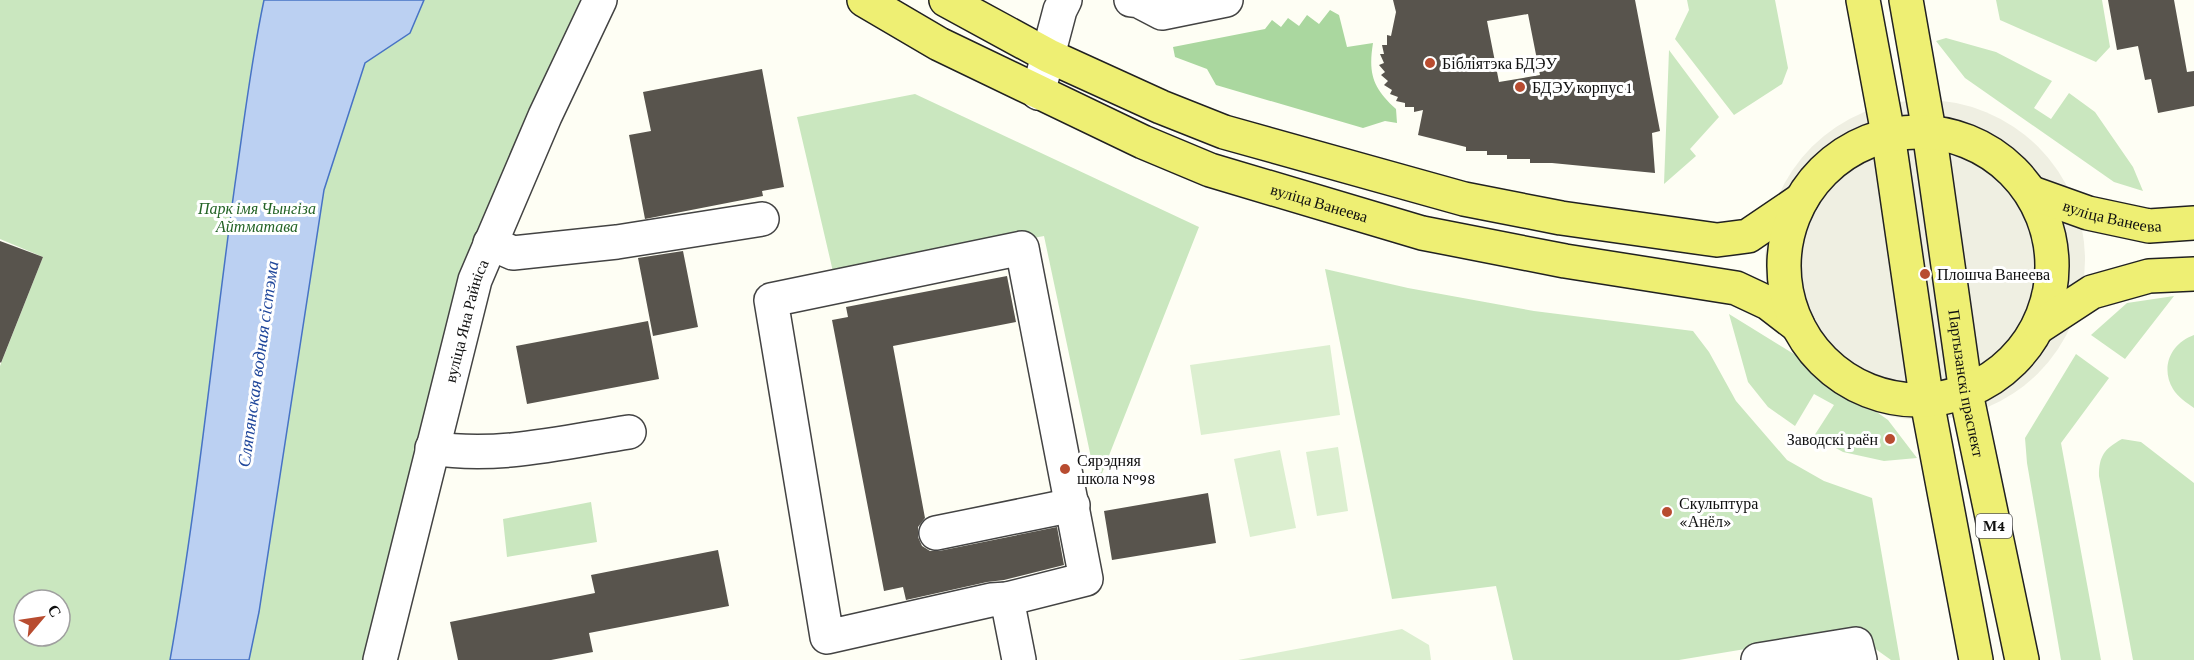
<svg xmlns="http://www.w3.org/2000/svg" width="2194" height="660" font-family="'Crimson Pro',serif">
  <style>
    .green { fill: #cae7bf; fill-rule: evenodd }
    .forest { fill: #aad79f }
    .pitch { fill: #dcefd0 }
    .plaza { fill: #efefe2 }
    .water { fill: #bbd0f2; stroke: #4773c5; stroke-width: 1.5 }
    .building { fill: #58544d; fill-rule: evenodd }
    .lines { fill: none; stroke-linecap: round; stroke-linejoin: round }
    .minor-casing { stroke: #434343; stroke-width: 36 }
    .major-casing { stroke: #212121; stroke-width: 36 }
    .minor { stroke: #fff; stroke-width: 33 }
    .major { stroke: #eeef73; stroke-width: 33 }
    .poi-dot { fill: #b84c30; stroke: #fff; stroke-width: 2 }
    .labels { text-anchor: middle; stroke-width: 6; stroke-linejoin: round; paint-order: stroke }
    .shield { fill: #fff; stroke: #585858; stroke-width: 1.5 }
    .shield-label { font-size: 15px; font-weight: bold; fill: #101010 }
    .poi-label { font-size: 16px; fill: #101010; stroke: #fff; text-anchor: start }
    .street-label { font-size: 16px; fill: #101010; stroke: #fff }
    .park-label { font-size: 16px; font-style: italic; fill: #246426; stroke: #fff }
    .water-label { font-size: 18px; font-style: italic; fill: #20479b; stroke: #fff }
  </style>
  <rect width="100%" height="100%" fill="#fefef4"/>
  <path class="green" d="M0,0H588L476,252L367,660H0V366L43,257L0,239ZM24,600H60V636H24Z
    M1687,0H1775L1788,68L1782,84L1734,115L1675,39L1689,10Z
    M1996,0H2102L2110,47L2096,62L2000,20Z
    M1946,38L1996,52L2052,81L2034,108L2051,119L2069,93L2095,112L2133,167L2143,191L2114,182L1965,78L1936,41Z
    M1669,50L1719,117L1690,149L1696,156L1664,184Z
    M915,94L1199,227L1097,486L1044,236L834,276L797,117Z
    M1325,269L1408,288L1534,311L1693,331L1709,352L1736,401L1787,460L1824,481L1872,498L1900,660H1891L1870,645L1866,629L1679,660H1513L1496,586L1392,599Z
    M2174,296L2125,359L2091,335L2127,303Z
    M1729,314L1802,359L1888,420L1917,458L1884,461L1843,452L1814,436L1834,405L1814,394L1795,426L1768,407L1748,382Z
    M2194,335V408C2187,403 2178,397 2173,389C2160,367 2171,343 2194,335Z
    M2076,354L2109,378L2061,443L2101,660H2061L2027,463L2025,438Z
    M2122,439L2141,442L2194,483V660H2133L2099,476C2099,456 2104,449 2122,439Z
    M591,502L597,542L507,557L503,519Z"/>
  <path class="forest" d="M1330,10L1339,15L1347,47L1373,43C1368,74 1373,88 1396,109L1397,123L1385,121L1363,128L1216,85L1207,69L1175,57L1173,47L1265,29L1272,20L1281,27L1288,18L1299,26L1307,15L1319,24Z"/>
  <path class="pitch" d="M1330,345L1340,415L1201,435L1190,365Z
    M1338,447L1348,511L1317,516L1306,452Z
    M1280,450L1296,528L1250,537L1234,459Z
    M1402,629L1429,645L1431,660H1238Z"/>
  <path class="plaza" d="M1765 260a160 160 0 1 1 320 0a160 160 0 1 1-320 0Z"/>
  <path class="water" d="M264,0H424L410,33L365,63L324,190L259,612L249,660H170C198,502 213,343 235,184C244,122 251,61 264,0Z"/>
  <path class="building" d="M1393,0H1635L1660,131L1652,133L1655,173L1552,163H1530V159H1507V155H1487V151H1466V147L1418,135L1423,110L1414,112V107H1405V103L1396,101L1398,97L1390,94L1392,90L1384,85L1388,81L1381,75L1385,72L1379,65L1384,63L1380,54H1384L1382,45H1387V35L1391,36L1396,12ZM1528,14L1540,75L1499,82L1487,21Z
    M2108,0H2174L2187,72L2194,71V106L2158,113L2151,79L2145,80L2138,46L2117,50Z
    M762,69L784,187L762,191L763,196L645,219L629,135L651,131L643,92Z
    M0,241L43,257L1,363L0,362Z
    M683,251L698,327L653,336L638,258Z
    M1007,276L1016,322L893,346L925,518L918,527V537L922,546L930,551H939L1057,527L1064,565L1004,580L987,582L906,600L903,587L884,591L832,320L848,317L846,307Z
    M648,321L659,379L527,404L516,346Z
    M1208,493L1216,543L1112,560L1104,511Z
    M718,550L729,606L589,633L593,652L551,660H458L450,622L595,593L591,575Z"/>
  <g class="lines">
    <g class="minor-casing">
      <g id="minor">
        <path d="M1131,0L1139,1L1162,13L1226,0"/>
        <path d="M1038,93L1060,10L1065,0"/>
        <path d="M490,243L513,253L617,242L762,219"/>
        <path d="M1022,248L1086,579L1007,599L991,600L827,637L771,300Z"/>
        <path d="M432,448C497,459 565,442 629,432"/>
        <path d="M936,533L1073,505"/>
        <path d="M1007,599L1019,660"/>
        <path id="s1" d="M380,660L475,280L545,116L600,0"/>
        <path d="M1758,660L1856,644L1860,660"/>
      </g>
    </g>
    <g class="major-casing">
      <g id="major">
        <path id="s2" d="M864,0L939,44L1143,142L1210,170L1422,233L1565,261L1736,288L1768,303L1798,326"/>
        <path d="M946,0L1049,56L1161,107L1224,132L1464,199L1561,218L1717,240L1748,236L1801,200"/>
        <path d="M1863,0L1888,134L1926,396L1976,660"/>
        <path id="s3" d="M1906,0L1929,131L1966,393L2022,660"/>
        <circle cx="1918" cy="266" r="134"/>
        <path id="s4" d="M2032,193L2088,213L2149,226L2194,223"/>
        <path d="M2040,326L2092,292L2149,276L2194,274"/>
      </g>
    </g>
    <use href="#minor" class="minor"/>
    <use href="#major" class="major"/>
  </g>
  <g class="poi-dot">
    <circle cx="1430" cy="63" r="6"/>
    <circle cx="1520" cy="87" r="6"/>
    <circle cx="1925" cy="274" r="6"/>
    <circle cx="1890" cy="439" r="6"/>
    <circle cx="1065" cy="469" r="6"/>
    <circle cx="1667" cy="512" r="6"/>
  </g>
  <g class="labels">
    <rect class="shield" x="1976" y="514" width="36" height="24" rx="4.5"/>
    <g class="shield-label">
      <text x="1994" y="531">М4</text>
    </g>
    <g class="poi-label">
      <text x="1442" y="69">Бібліятэка БДЭУ</text>
      <text x="1532" y="93">БДЭУ корпус 1</text>
      <text x="1937" y="280">Плошча Ванеева</text>
      <text x="1878" y="445" text-anchor="end">Заводскі раён</text>
      <text x="1077" y="466">Сярэдняя<tspan x="1077" dy="18">школа №98</tspan></text>
      <text x="1679" y="509">Скульптура<tspan x="1679" dy="18">«Анёл»</tspan></text>
    </g>
    <g class="street-label">
      <text dy="6" stroke="none"><textPath href="#s2" startOffset="500">вуліца Ванеева</textPath></text>
      <text dy="6" stroke="none"><textPath href="#s4" startOffset="84">вуліца Ванеева</textPath></text>
      <text dy="6" stroke="none"><textPath href="#s1" startOffset="350">вуліца Яна Райніса</textPath></text>
      <text dy="6" stroke="none"><textPath href="#s3" startOffset="388">Партызанскі праспект</textPath></text>
    </g>
    <g class="park-label">
      <text x="257" y="214">Парк імя Чынгіза<tspan x="257" dy="18">Айтматава</tspan></text>
    </g>
    <g class="water-label">
      <text transform="translate(258 364) rotate(-82)" y="6">Сляпянская водная сістэма</text>
    </g>
  </g>
  <g transform="translate(42 618) rotate(61)"><circle r="28" fill="#ffffff" stroke="#9f9f9f" stroke-width="1.5"/>
  <path d="M0-4.5L10 22L0 15L-10 22Z" fill="#b84c30"/>
  <text y="-9" font-size="16" font-weight="bold" text-anchor="middle" fill="#101010">С</text>
  </g>
</svg>
